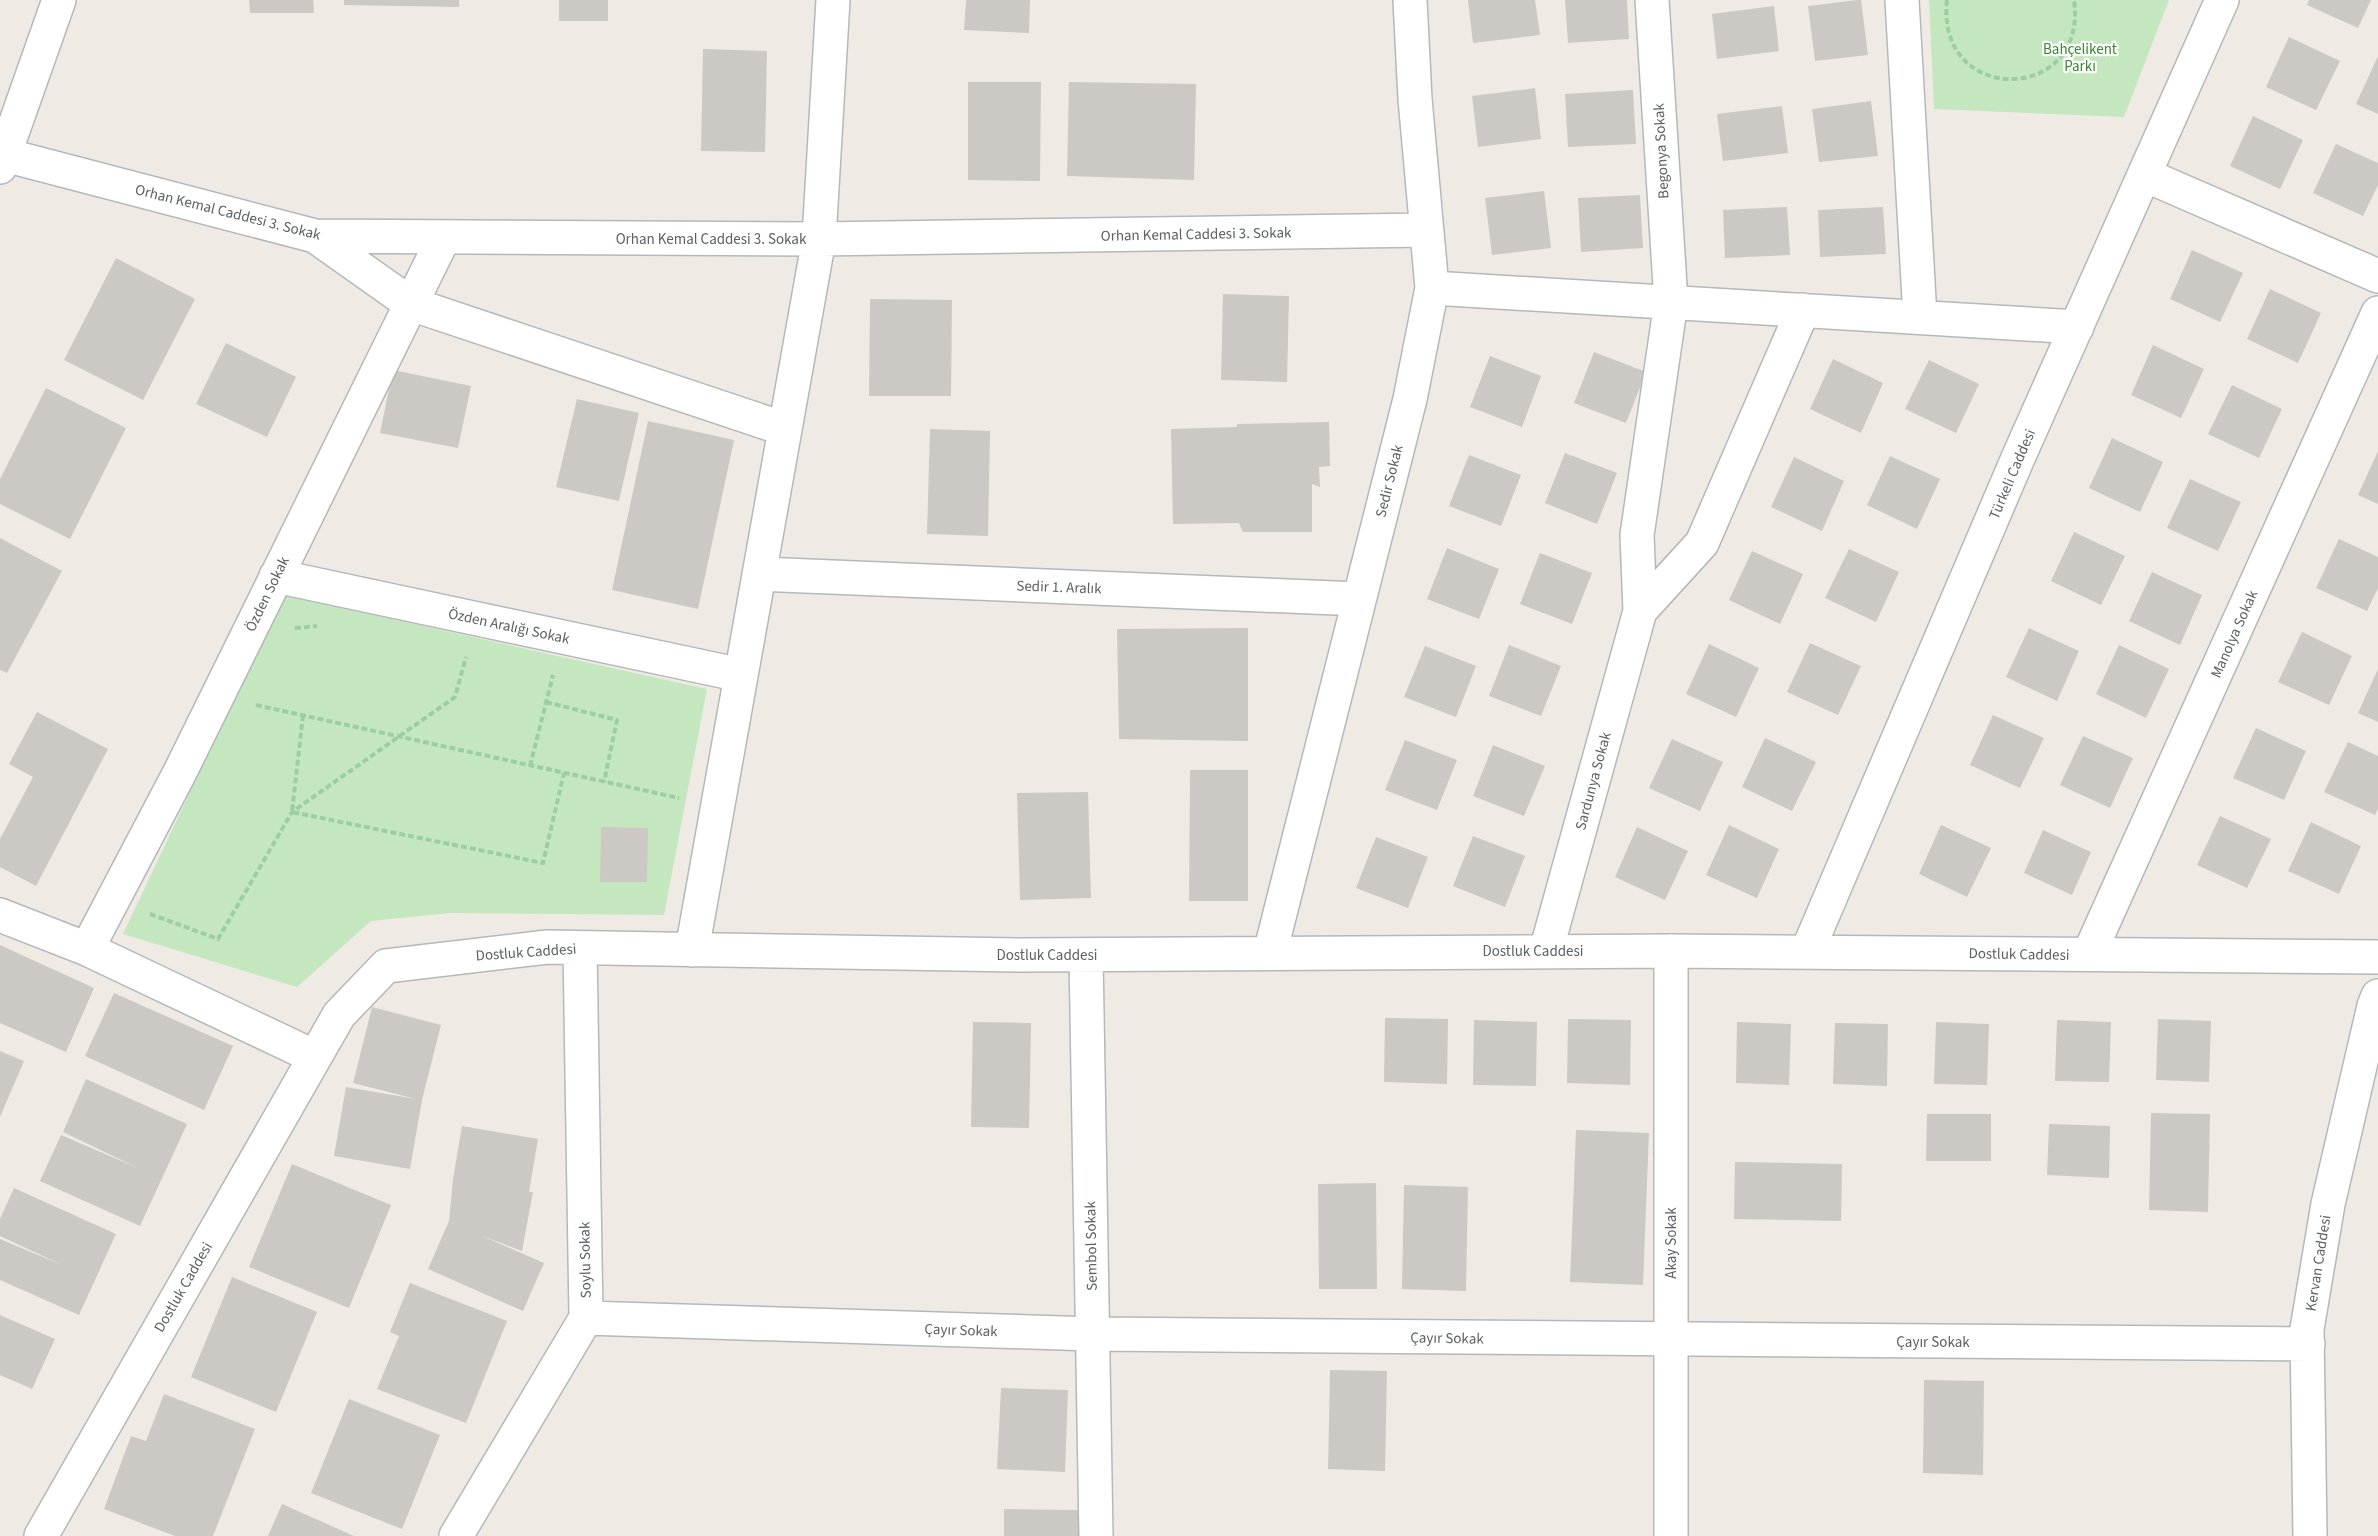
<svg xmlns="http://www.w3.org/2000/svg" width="2378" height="1536" font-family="'Source Sans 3',sans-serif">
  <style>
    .green { fill: #c5e7bf }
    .building { fill: #ccc8c3 }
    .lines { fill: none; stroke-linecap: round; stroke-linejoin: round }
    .minor-casing { stroke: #b4b8bb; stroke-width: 36 }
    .path { stroke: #9bcea2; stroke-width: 4; stroke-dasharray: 6 3; stroke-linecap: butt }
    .minor { stroke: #fff; stroke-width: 33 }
    .labels { text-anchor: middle; stroke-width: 4.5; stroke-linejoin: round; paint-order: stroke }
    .park-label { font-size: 15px; fill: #3a8632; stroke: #fff }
    .street-label { font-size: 15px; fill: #5c6165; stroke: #fff }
  </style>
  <rect width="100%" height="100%" fill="#efebe4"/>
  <path class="green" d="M1929,0H2169L2124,117L1934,109Z
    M283,595L707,689L664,915L450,913L371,921L297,987L123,934Z"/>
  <path class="building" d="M249,0H313L314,13H250Z
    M344,0H459V7L344,5Z
    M559,0H608V21H559Z
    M966,0H1030L1029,33L964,30Z
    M1468,0H1535L1540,35L1473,43Z
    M1565,0H1627L1629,39L1568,43Z
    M1857,0H1861L1868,55L1815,61L1808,6Z
    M2309,0H2371L2358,28L2307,5Z
    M1774,6L1779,51L1717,59L1712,14Z
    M2289,37L2340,61L2316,110L2266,87Z
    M703,49L767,51L765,152L701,151Z
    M2378,56V114L2356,104Z
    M968,82H1041L1040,181L968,180Z
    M1069,82L1196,84L1194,180L1067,176Z
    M1535,88L1541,139L1478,147L1472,96Z
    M1633,90L1636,144L1568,147L1565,94Z
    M1871,101L1878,156L1819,162L1812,109Z
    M1782,106L1788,153L1723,161L1717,114Z
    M2253,116L2303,140L2280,189L2230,166Z
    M2336,144L2378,163V185L2363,216L2313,193Z
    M1544,191L1551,248L1492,255L1485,198Z
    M1640,195L1643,248L1581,252L1578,198Z
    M1787,207L1790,255L1725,258L1723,210Z
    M1883,207L1886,254L1820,257L1818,210Z
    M2192,250L2243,273L2220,322L2170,299Z
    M116,258L195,299L143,400L64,360Z
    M2270,289L2321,313L2298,363L2247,339Z
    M1223,294L1289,296L1287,382L1221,380Z
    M870,299L952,300L951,396H869Z
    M226,343L296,377L267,437L196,404Z
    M2153,345L2204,369L2181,418L2131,395Z
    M1594,352L1646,372L1626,423L1574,403Z
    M1490,356L1541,376L1522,427L1470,407Z
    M1833,359L1883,383L1861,433L1810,409Z
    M1929,360L1979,384L1956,433L1905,409Z
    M393,370L471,386L458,448L380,433Z
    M2232,385L2282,409L2259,458L2208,434Z
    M46,388L126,428L70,539L0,504V479Z
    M577,399L639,413L619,501L556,487Z
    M648,421L734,440L698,609L612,590Z
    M1329,422L1330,466L1319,467L1320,487L1312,484V532H1243L1239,523L1173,524L1171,429L1237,427V424Z
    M930,429L990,431L988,536L927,534Z
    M2112,438L2163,462L2140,512L2089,488Z
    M2378,451V504L2358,495Z
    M1565,453L1617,473L1597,524L1545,503Z
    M1469,455L1521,475L1501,526L1449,506Z
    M1890,456L1940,479L1917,529L1867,505Z
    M1794,457L1844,481L1822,531L1771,507Z
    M2190,479L2241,502L2218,551L2167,528Z
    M2074,532L2125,556L2101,605L2051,581Z
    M0,538L62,571L7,673L0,670Z
    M2339,539L2378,557V588L2367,611L2316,588Z
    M1447,548L1499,569L1479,619L1427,599Z
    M1849,549L1899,572L1876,622L1825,598Z
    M1752,551L1803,574L1780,624L1729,600Z
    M1540,553L1592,573L1572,624L1520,604Z
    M2152,572L2202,595L2180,645L2129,621Z
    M1248,628V741L1119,739L1117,629Z
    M2029,628L2079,651L2057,701L2006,677Z
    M2302,632L2352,656L2329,705L2278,682Z
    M1810,643L1861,666L1838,715L1787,692Z
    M1709,644L1759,668L1736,717L1686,694Z
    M1509,645L1561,666L1541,716L1489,696Z
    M2119,645L2169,669L2146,718L2096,694Z
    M1425,646L1476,666L1456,717L1404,697Z
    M2378,669V722L2358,713Z
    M37,712L108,749L36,886L0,867V839L33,777L9,764Z
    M1993,715L2044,738L2020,788L1970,765Z
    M2256,728L2306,751L2284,800L2233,778Z
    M2083,736L2133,758L2110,808L2060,785Z
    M1765,738L1816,762L1792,811L1742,787Z
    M1672,739L1723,762L1700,811L1649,788Z
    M1405,740L1457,760L1437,810L1385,790Z
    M2348,742L2378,756V808L2375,815L2324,792Z
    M1493,745L1545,766L1524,816L1473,796Z
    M1190,770H1248V901H1189Z
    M1088,792L1091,898L1020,900L1017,793Z
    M2220,816L2271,839L2247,888L2197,865Z
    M2311,822L2361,846L2339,894L2288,871Z
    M1729,825L1779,849L1757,898L1706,875Z
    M1941,825L1991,848L1967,897L1919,874Z
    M601,827L648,828L647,882H600Z
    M1637,827L1688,851L1665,900L1615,877Z
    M2043,830L2091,852L2072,895L2024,873Z
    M1473,836L1525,856L1505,907L1453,886Z
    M1376,837L1428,857L1408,908L1356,888Z
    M0,945L94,988L66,1052L0,1023Z
    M114,993L233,1046L204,1110L85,1056Z
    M372,1007L441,1025L422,1100L410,1169L334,1156L346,1087L416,1099L353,1083Z
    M1385,1018L1448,1019L1447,1084L1384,1082Z
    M1568,1019L1631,1020L1630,1085L1567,1083Z
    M2158,1019L2211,1021L2209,1082L2156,1080Z
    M1474,1020L1537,1022L1536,1086L1473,1085Z
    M2057,1020L2111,1022L2109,1082L2055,1081Z
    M973,1022L1031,1023L1029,1128L971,1127Z
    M1737,1022L1791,1024L1789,1085L1736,1083Z
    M1936,1022L1989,1024L1987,1085L1934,1084Z
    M1835,1023L1888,1024L1887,1086L1833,1084Z
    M0,1051L24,1061L0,1117Z
    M86,1079L187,1124L140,1226L40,1181L61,1135L138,1168L63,1132Z
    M2151,1113L2210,1114L2208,1212L2149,1210Z
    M1927,1114H1991V1161H1926Z
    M2049,1124L2110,1126L2109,1178L2047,1175Z
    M462,1126L538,1139L529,1192H533L522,1251L480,1235L544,1263L523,1311L428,1269L449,1221L453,1179Z
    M1576,1130L1649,1133L1643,1285L1570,1282Z
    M1735,1162L1842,1164L1841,1221L1734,1219Z
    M292,1164L391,1205L349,1308L249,1267Z
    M1376,1183L1377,1289H1319L1318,1184Z
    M1404,1185L1468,1187L1466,1291L1402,1289Z
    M14,1188L116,1234L79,1315L0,1280V1239L62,1265L0,1236V1219Z
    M232,1277L317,1312L276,1412L191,1377Z
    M410,1283L507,1321L466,1423L377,1389L399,1336L390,1332Z
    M0,1315L55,1339L32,1389L0,1375Z
    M1330,1370L1387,1371L1385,1471L1328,1469Z
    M1924,1380L1984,1381L1983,1475L1923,1473Z
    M1001,1388L1068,1390L1065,1472L997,1469Z
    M164,1394L255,1429L213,1536H175L104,1509L131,1436L146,1441Z
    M349,1399L440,1435L402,1529L311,1493Z
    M282,1504L354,1536H268Z
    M1004,1509L1078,1510V1536H1004Z"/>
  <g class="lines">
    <g class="minor-casing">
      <path id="minor" d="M1902,0L1920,317
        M5,155L315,236L819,239L1426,230
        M0,167L59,0
        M2145,175L2378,276
        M315,236L411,304L785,429
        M1432,288L2077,327
        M759,574L1359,599
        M276,576L741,675
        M1640,611L1702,543L1803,310
        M0,915L87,949L315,1057
        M87,949L179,774L444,237
        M692,950L819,239L833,0
        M1546,951L1640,611L1637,535L1671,302L1652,0
        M1671,951V1536
        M1807,952L2018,458L2222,0
        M1270,953L1410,399L1432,288L1415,99L1410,0
        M2089,954L2378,313
        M1086,955L1096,1536
        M586,1318L1093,1334L2308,1344
        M41,1536L339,1015L386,966L547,947L1021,955L1671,951L2378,957
        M456,1536L586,1318L580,948
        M2310,1536L2307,1329L2328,1204L2374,1006L2378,996"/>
    </g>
    <path class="path" d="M1947,0C1935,107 2089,104 2074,0
      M295,628L317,626
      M546,702L617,720L604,782
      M256,705L679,798
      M303,715L292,812L543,863L564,773
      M530,766L553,675
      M150,914L218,939L292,812L455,697L466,657"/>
    <use href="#minor" class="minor"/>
  </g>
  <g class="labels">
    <g class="park-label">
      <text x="2080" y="54">Bahçelikent<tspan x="2080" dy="17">Parkı</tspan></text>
    </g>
    <g class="street-label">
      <text transform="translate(1661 151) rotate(-93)" y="5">Begonya Sokak</text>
      <text transform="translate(228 212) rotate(14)" y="5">Orhan Kemal Caddesi 3. Sokak</text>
      <text transform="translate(1196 234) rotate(-1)" y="5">Orhan Kemal Caddesi 3. Sokak</text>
      <text x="711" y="244">Orhan Kemal Caddesi 3. Sokak</text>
      <text transform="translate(2012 474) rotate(-67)" y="5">Türkeli Caddesi</text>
      <text transform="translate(1389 481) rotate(-76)" y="5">Sedir Sokak</text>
      <text transform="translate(1059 587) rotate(2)" y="5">Sedir 1. Aralık</text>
      <text transform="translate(267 594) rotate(-64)" y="5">Özden Sokak</text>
      <text transform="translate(509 626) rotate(12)" y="5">Özden Aralığı Sokak</text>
      <text transform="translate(2234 634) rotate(-66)" y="5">Manolya Sokak</text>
      <text transform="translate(1593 781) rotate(-75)" y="5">Sardunya Sokak</text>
      <text x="1533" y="956">Dostluk Caddesi</text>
      <text transform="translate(526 952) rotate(-4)" y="5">Dostluk Caddesi</text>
      <text transform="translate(2019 954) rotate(1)" y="5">Dostluk Caddesi</text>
      <text x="1047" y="960">Dostluk Caddesi</text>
      <text transform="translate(1671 1243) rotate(-90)" y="5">Akay Sokak</text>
      <text transform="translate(1091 1246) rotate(-91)" y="5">Sembol Sokak</text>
      <text transform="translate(585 1260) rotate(-91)" y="5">Soylu Sokak</text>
      <text transform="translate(2318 1263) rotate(-81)" y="5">Kervan Caddesi</text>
      <text transform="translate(183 1287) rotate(-60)" y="5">Dostluk Caddesi</text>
      <text transform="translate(961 1330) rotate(2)" y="5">Çayır Sokak</text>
      <text transform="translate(1447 1338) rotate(1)" y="5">Çayır Sokak</text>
      <text x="1933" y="1347">Çayır Sokak</text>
    </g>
  </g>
</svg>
